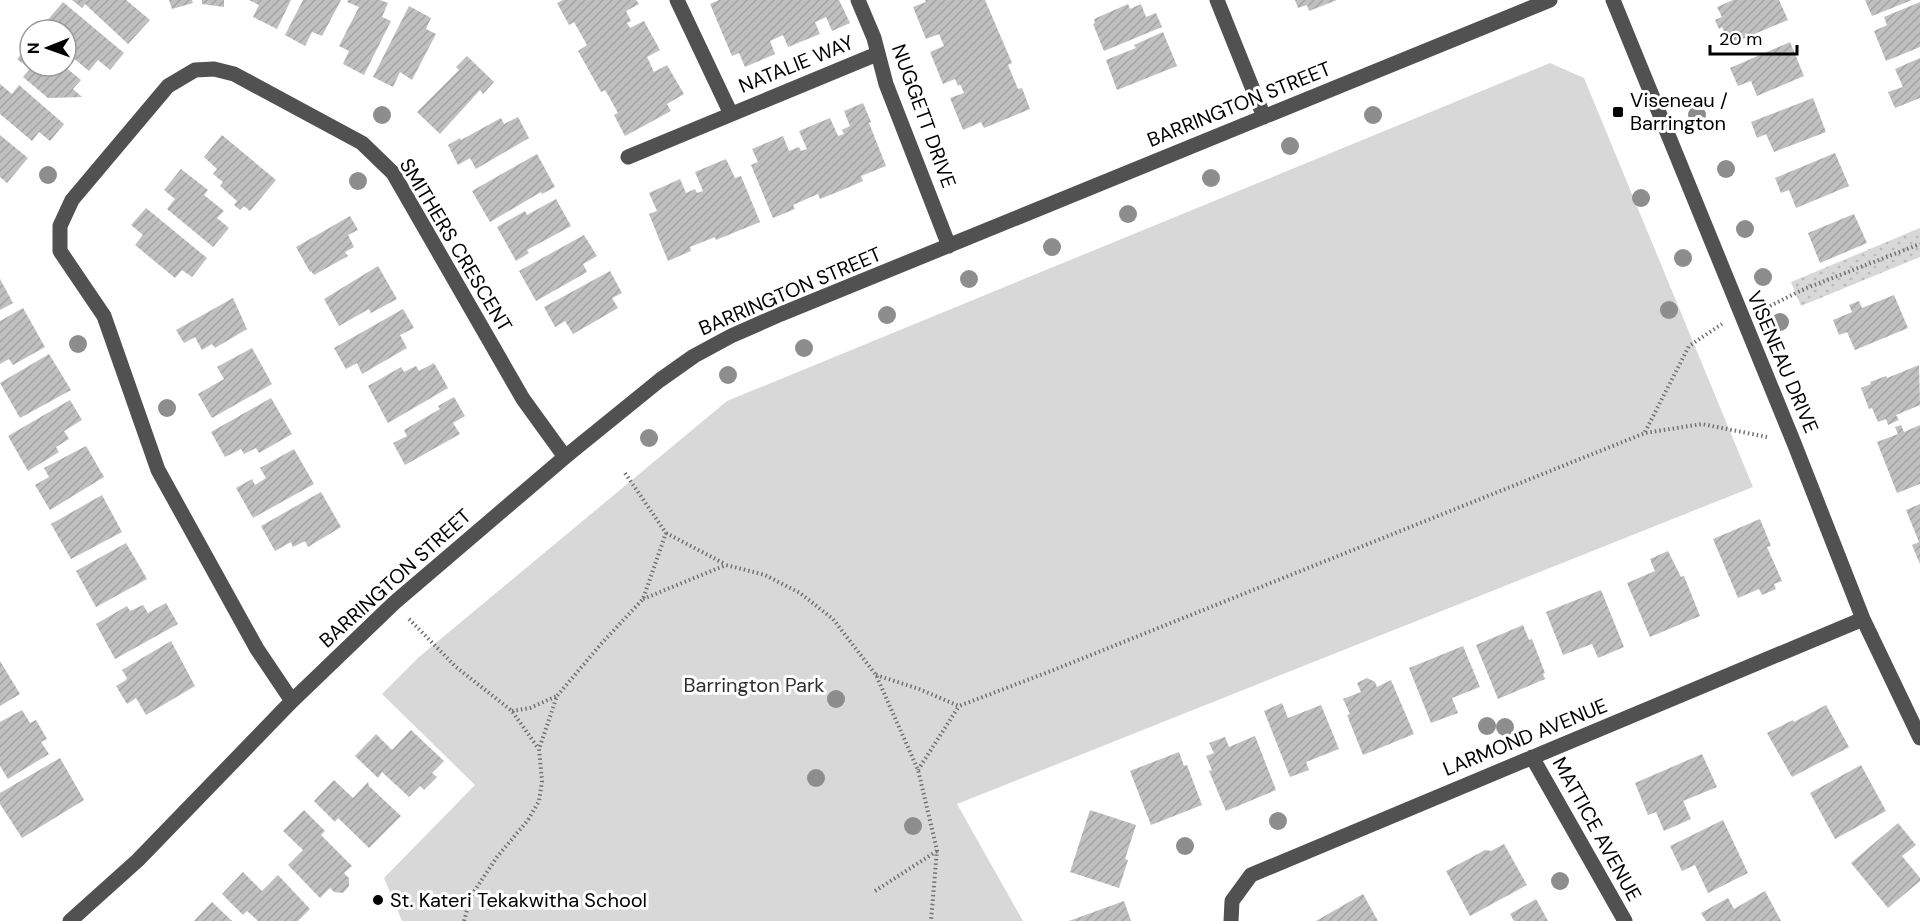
<svg xmlns="http://www.w3.org/2000/svg" width="1920" height="921" font-family="'DM Sans',sans-serif">
  <style>
    .grass { fill: url(#grass-dots) }
    .park { fill: #d8d8d8 }
    .building { fill: url(#building-hatch) }
    .lines { fill: none; stroke-linecap: round; stroke-linejoin: round }
    .path { stroke: #737373; stroke-width: 4; stroke-dasharray: 1.5 3; stroke-linecap: butt }
    .minor { stroke: #515151; stroke-width: 15 }
    .tree { fill: #8d8d8d }
    .poi-dot { fill: #000; stroke: #fff; stroke-width: 2 }
    .labels { text-anchor: middle; stroke-width: 6; stroke-linejoin: round; paint-order: stroke }
    .street-label { font-size: 20px; fill: #000; stroke: #fff }
    .poi-label { font-size: 20px; fill: #000; stroke: #fff; text-anchor: start }
    .park-label { font-size: 20px; fill: #2f2f2f; stroke: #fff }
  </style>
  <defs>
    <pattern id="grass-dots" width="8" height="8" patternUnits="userSpaceOnUse" patternTransform="scale(1.5)"><rect width="8" height="8" fill="#d8d8d8"/><path d="M2 2h.1M6 6h.1" fill="none" stroke="#b8b8b8" stroke-width="1.8" stroke-linecap="round"/></pattern>
    <pattern id="building-hatch" width="6" height="6" patternUnits="userSpaceOnUse" patternTransform="scale(1.5)"><rect width="6" height="6" fill="#c0c0c0"/><path d="M-1 1l2-2M0 6l6-6M5 7l2-2" fill="none" stroke="#a3a3a3"/></pattern>
  </defs>
  <rect width="100%" height="100%" fill="#fff"/>
  <path class="grass" d="M1920,228V257L1801,306L1791,282Z"/>
  <path class="park" d="M1550,63L1584,78L1753,487L957,804L1023,921H402L384,878L475,785L382,694L419,657L727,401Z"/>
  <path class="building" d="M72,0H126L150,20L128,44L85,4L82,8Z
    M169,0H192L193,3L172,9Z
    M202,0H224V7L202,4Z
    M249,0H291L277,29L253,17L259,5Z
    M303,0H341L322,36L312,32L305,46L285,35Z
    M348,0H380L388,3L382,17L391,21L364,75L343,64L349,51L339,46L359,7L347,2Z
    M563,0H636L639,4L626,11L631,21L627,23L630,28L644,21L660,50L647,57L654,72L667,65L684,94L667,104L671,111L625,136L614,115L618,113L608,95L605,90L601,92L578,51L587,45L574,22L569,25L557,3Z
    M719,0H839L850,23L832,31L826,17L820,20L815,22L820,34L788,47L783,35L770,41L775,54L745,67L739,53L732,56L710,4Z
    M925,0H985L1012,63L1008,65L1018,89L1022,88L1030,109L984,128L981,122L963,130L950,98L964,93L960,84L958,86L955,79L943,84L930,52L944,46L939,34L926,39L913,7L926,2Z
    M1295,0H1337L1309,11L1307,5L1298,8Z
    M1733,0H1779L1788,20L1740,40L1739,39L1729,43L1722,27L1719,29L1715,20L1722,17L1717,7Z
    M1865,0H1912L1872,16Z
    M63,2L124,53L110,70L98,60L89,71L66,52V30H54L46,22Z
    M1920,2V47L1886,61L1874,31L1887,25L1884,17Z
    M1128,4L1130,9L1141,4L1146,17L1156,13L1162,27L1104,51L1093,24L1095,23L1094,19Z
    M409,6L431,18L426,29L436,34L412,80L400,72L393,87L373,77Z
    M1163,32L1177,66L1117,90L1106,60L1136,48L1134,45Z
    M1790,42L1804,76L1757,96L1751,81L1738,86L1730,68Z
    M30,44V66H64L81,80L73,89L82,97L48,98L23,77L30,69L17,59Z
    M467,56L494,82L483,94L480,90L440,134L417,112L459,70L456,67Z
    M1920,58V98L1895,108L1888,92L1903,87L1895,69Z
    M0,84L12,94L19,85L64,124L50,141L39,132L32,141L0,114Z
    M1813,98L1826,132L1774,152L1766,134L1757,138L1751,122Z
    M863,103L871,122L869,123L886,166L861,176L863,181L840,191L820,199L818,194L793,205L795,209L773,218L751,165L758,162L752,149L783,136L789,151L799,147L801,151L807,149L799,131L830,118L838,136L844,134L842,130L850,126L844,111Z
    M518,117L529,138L476,169L470,158L458,165L448,145L460,138L461,140L501,118L504,124Z
    M0,135L28,158L7,183L0,177Z
    M222,135L276,180L250,211L244,206L240,210L234,205L237,201L220,186L223,182L213,174L217,169L204,157Z
    M1835,153L1849,186L1796,208L1789,190L1781,193L1775,178Z
    M537,154L555,187L542,194L541,192L490,222L472,191Z
    M726,159L735,178L741,176L760,222L716,240L715,237L690,247L691,251L668,261L649,214L657,211L649,193L680,179L686,193L695,189L697,193L703,191L695,172Z
    M181,169L208,190L204,195L224,211L217,218L229,228L213,247L167,209L175,199L164,190Z
    M556,199L571,226L527,250L529,253L516,261L497,227L525,211L527,215Z
    M146,208L207,258L192,277L182,270L175,278L135,245L143,235L131,225Z
    M1854,214L1867,243L1820,263L1808,233Z
    M350,216L358,230L348,235L354,247L345,252L348,256L314,275L311,271L310,272L296,247Z
    M584,235L597,256L583,264L587,272L536,301L519,271Z
    M378,266L397,299L371,313L369,309L339,326L324,299Z
    M610,271L622,293L612,298L618,308L573,334L565,321L555,327L544,307Z
    M0,279L13,303L0,310Z
    M1894,295L1908,328L1855,350L1847,332L1839,335L1833,320L1852,312L1849,305L1859,301L1862,308Z
    M233,298L247,329L215,348L212,344L202,350L195,337L184,343L176,330Z
    M23,308L45,347L13,365L9,359L0,364V321Z
    M403,309L414,328L400,335L407,348L362,374L357,363L346,369L334,348Z
    M252,348L272,384L212,418L198,394L224,379L217,367Z
    M49,354L71,390L20,418L0,383Z
    M434,363L448,388L388,423L368,386L401,367L404,372L416,366L419,371Z
    M1919,365L1920,405L1896,415L1899,420L1888,425L1886,419L1878,422L1872,408L1869,409L1861,388L1871,384L1870,382L1886,376L1887,378Z
    M454,397L465,416L453,423L460,434L405,465L393,443L407,436L404,430L440,409L438,406Z
    M271,398L292,434L259,453L256,448L244,454L241,449L225,457L211,432Z
    M70,400L82,420L64,431L69,439L56,447L59,452L28,471L8,436Z
    M1901,425L1904,432L1920,425V484L1897,493L1877,442L1898,434L1895,427Z
    M86,446L104,477L50,510L35,485L49,477L44,468Z
    M294,449L314,484L253,518L236,488L252,479L255,485L266,478L260,468Z
    M321,492L341,527L308,547L305,541L293,547L291,542L275,551L261,526Z
    M102,495L122,532L71,559L51,524Z
    M1920,504V564L1912,545L1919,542L1906,510Z
    M1760,519L1771,546L1767,547L1782,581L1774,584L1776,589L1762,595L1759,589L1738,598L1713,539Z
    M126,543L147,579L96,607L76,571Z
    M1668,551L1681,577L1684,576L1700,616L1650,637L1627,583L1655,571L1650,559Z
    M1601,590L1624,647L1598,658L1592,644L1563,655L1546,612Z
    M166,603L178,624L115,659L96,624L127,606L130,611L143,605L148,613Z
    M1523,625L1529,640L1532,639L1545,673L1543,674L1545,679L1498,699L1476,645Z
    M171,641L195,686L146,715L136,698L127,704L116,686L126,680L127,678L122,670Z
    M1463,646L1480,687L1452,698L1458,713L1431,723L1409,668Z
    M0,661L20,694L0,706Z
    M1367,678L1375,682L1377,687L1391,680L1414,734L1363,755L1347,715L1350,714L1343,699L1361,692L1357,683Z
    M1282,703L1288,718L1321,705L1339,749L1306,762L1309,770L1290,777L1264,711Z
    M1826,705L1849,747L1792,777L1767,733L1793,720L1794,722Z
    M22,710L30,723L36,720L47,739L41,742L49,754L8,779L0,766V722Z
    M411,730L444,761L432,773L437,777L424,790L420,786L409,797L382,772L378,778L355,756L376,734L392,750Z
    M1255,736L1276,790L1226,811L1209,771L1212,770L1206,756L1214,753L1209,743L1225,737L1229,747Z
    M1179,752L1184,766L1187,765L1202,805L1151,825L1130,771Z
    M1702,754L1717,787L1683,801L1691,819L1664,831L1656,812L1648,815L1635,783Z
    M60,758L84,800L22,838L0,804V793Z
    M1861,765L1886,811L1835,839L1810,793Z
    M334,780L353,798L368,782L369,786L401,816L369,848L338,818L335,822L314,801Z
    M304,810L325,831L321,835L352,866L344,873L349,878V886L343,893L334,892L330,888L320,898L288,865L303,850L283,831Z
    M1090,810L1136,825L1125,859L1128,860L1119,888L1070,872Z
    M1723,820L1748,873L1708,893L1695,865L1682,871L1670,846Z
    M1898,823L1916,845L1902,856L1920,878V881L1888,908L1851,863Z
    M1504,844L1527,885L1470,916L1446,871L1485,850L1491,851Z
    M243,872L262,891L278,875L310,909L298,921H258L247,911L243,915L222,894Z
    M1765,891L1781,921H1706L1701,913L1728,898L1734,909Z
    M1363,894L1378,921H1316Z
    M1536,899L1548,921H1514L1510,914Z
    M1124,901L1131,921H1069Z
    M212,902L232,921H194Z"/>
  <g class="lines">
    <path class="path" d="M1762,310L1804,289L1920,244
      M1645,432L1689,346L1722,324
      M666,533L725,564
      M643,599L726,565L765,575L800,593L833,619L876,675L918,770L937,850L931,921
      M409,619L456,667L512,711L538,748
      M876,675L919,689L959,706L1051,671L1645,433L1702,424L1767,437
      M512,711L530,708L557,696
      M918,770L959,706
      M875,891L937,851
      M464,921L471,896L497,857L528,820L539,801L542,781L539,749L557,696L601,644L643,599L666,533L625,473"/>
    <path class="minor" d="M677,0L731,114
      M858,0L874,38L886,84L949,246
      M1217,0L1264,117
      M1613,0L1794,443L1863,619L1920,738
      M628,157L877,54
      M292,701L257,649L158,470L104,316L60,251V226L72,200L168,86L195,70L214,69L234,74L362,143L393,173L523,399L565,457
      M1532,757L1625,921
      M70,921L138,860L292,701L394,603L565,457L660,380L694,356L731,336L781,314L1550,0
      M1231,921L1232,901L1251,875L1863,619"/>
  </g>
  <g class="tree">
    <circle cx="382" cy="115" r="9"/>
    <circle cx="1373" cy="115" r="9"/>
    <circle cx="1697" cy="115" r="9"/>
    <circle cx="1290" cy="146" r="9"/>
    <circle cx="1726" cy="169" r="9"/>
    <circle cx="48" cy="175" r="9"/>
    <circle cx="1211" cy="178" r="9"/>
    <circle cx="358" cy="181" r="9"/>
    <circle cx="1641" cy="198" r="9"/>
    <circle cx="1128" cy="214" r="9"/>
    <circle cx="1745" cy="229" r="9"/>
    <circle cx="1052" cy="247" r="9"/>
    <circle cx="1683" cy="258" r="9"/>
    <circle cx="1763" cy="277" r="9"/>
    <circle cx="969" cy="279" r="9"/>
    <circle cx="1669" cy="310" r="9"/>
    <circle cx="887" cy="315" r="9"/>
    <circle cx="1780" cy="322" r="9"/>
    <circle cx="78" cy="344" r="9"/>
    <circle cx="804" cy="348" r="9"/>
    <circle cx="728" cy="375" r="9"/>
    <circle cx="167" cy="408" r="9"/>
    <circle cx="649" cy="438" r="9"/>
    <circle cx="836" cy="699" r="9"/>
    <circle cx="1487" cy="726" r="9"/>
    <circle cx="1505" cy="727" r="9"/>
    <circle cx="816" cy="778" r="9"/>
    <circle cx="1278" cy="821" r="9"/>
    <circle cx="913" cy="826" r="9"/>
    <circle cx="1185" cy="846" r="9"/>
    <circle cx="1560" cy="881" r="9"/>
  </g>
  <g class="poi-dot">
    <rect x="1612" y="106" width="12" height="12" rx="3"/>
    <circle cx="378" cy="900" r="6"/>
  </g>
  <g class="labels">
    <g class="street-label">
      <text transform="translate(796 64) rotate(-22)" y="7">NATALIE WAY</text>
      <text transform="translate(1239 104) rotate(-22)" y="7">BARRINGTON STREET</text>
      <text transform="translate(924 116) rotate(70)" y="7">NUGGETT DRIVE</text>
      <text transform="translate(456 245) rotate(59)" y="7">SMITHERS CRESCENT</text>
      <text transform="translate(790 291) rotate(-23)" y="7">BARRINGTON STREET</text>
      <text transform="translate(1783 362) rotate(67)" y="7">VISENEAU DRIVE</text>
      <text transform="translate(395 578) rotate(-42)" y="7">BARRINGTON STREET</text>
      <text transform="translate(1525 737) rotate(-22)" y="7">LARMOND AVENUE</text>
      <text transform="translate(1597 829) rotate(61)" y="7">MATTICE AVENUE</text>
    </g>
    <g class="poi-label">
      <text x="1630" y="107">Viseneau /<tspan x="1630" dy="23">Barrington</tspan></text>
      <text x="390" y="907">St. Kateri Tekakwitha School</text>
    </g>
    <g class="park-label">
      <text x="754" y="692">Barrington Park</text>
    </g>
  </g>
  <g transform="translate(48 48) rotate(269)"><circle r="28" fill="#ffffff" stroke="#999999" stroke-width="1.5"/>
  <path d="M0-4.5L10 22L0 15L-10 22Z" fill="#000000"/>
  <text y="-9" font-size="16" font-weight="bold" text-anchor="middle" fill="#000000">N</text>
  </g>
  <path d="M1710 45v9h87v-9" fill="none" stroke="#000000" stroke-width="3"/>
  <text x="1719" y="45" font-size="18" fill="#000000" stroke="#ffffff" stroke-width="4.5" paint-order="stroke">20 m</text>
</svg>
